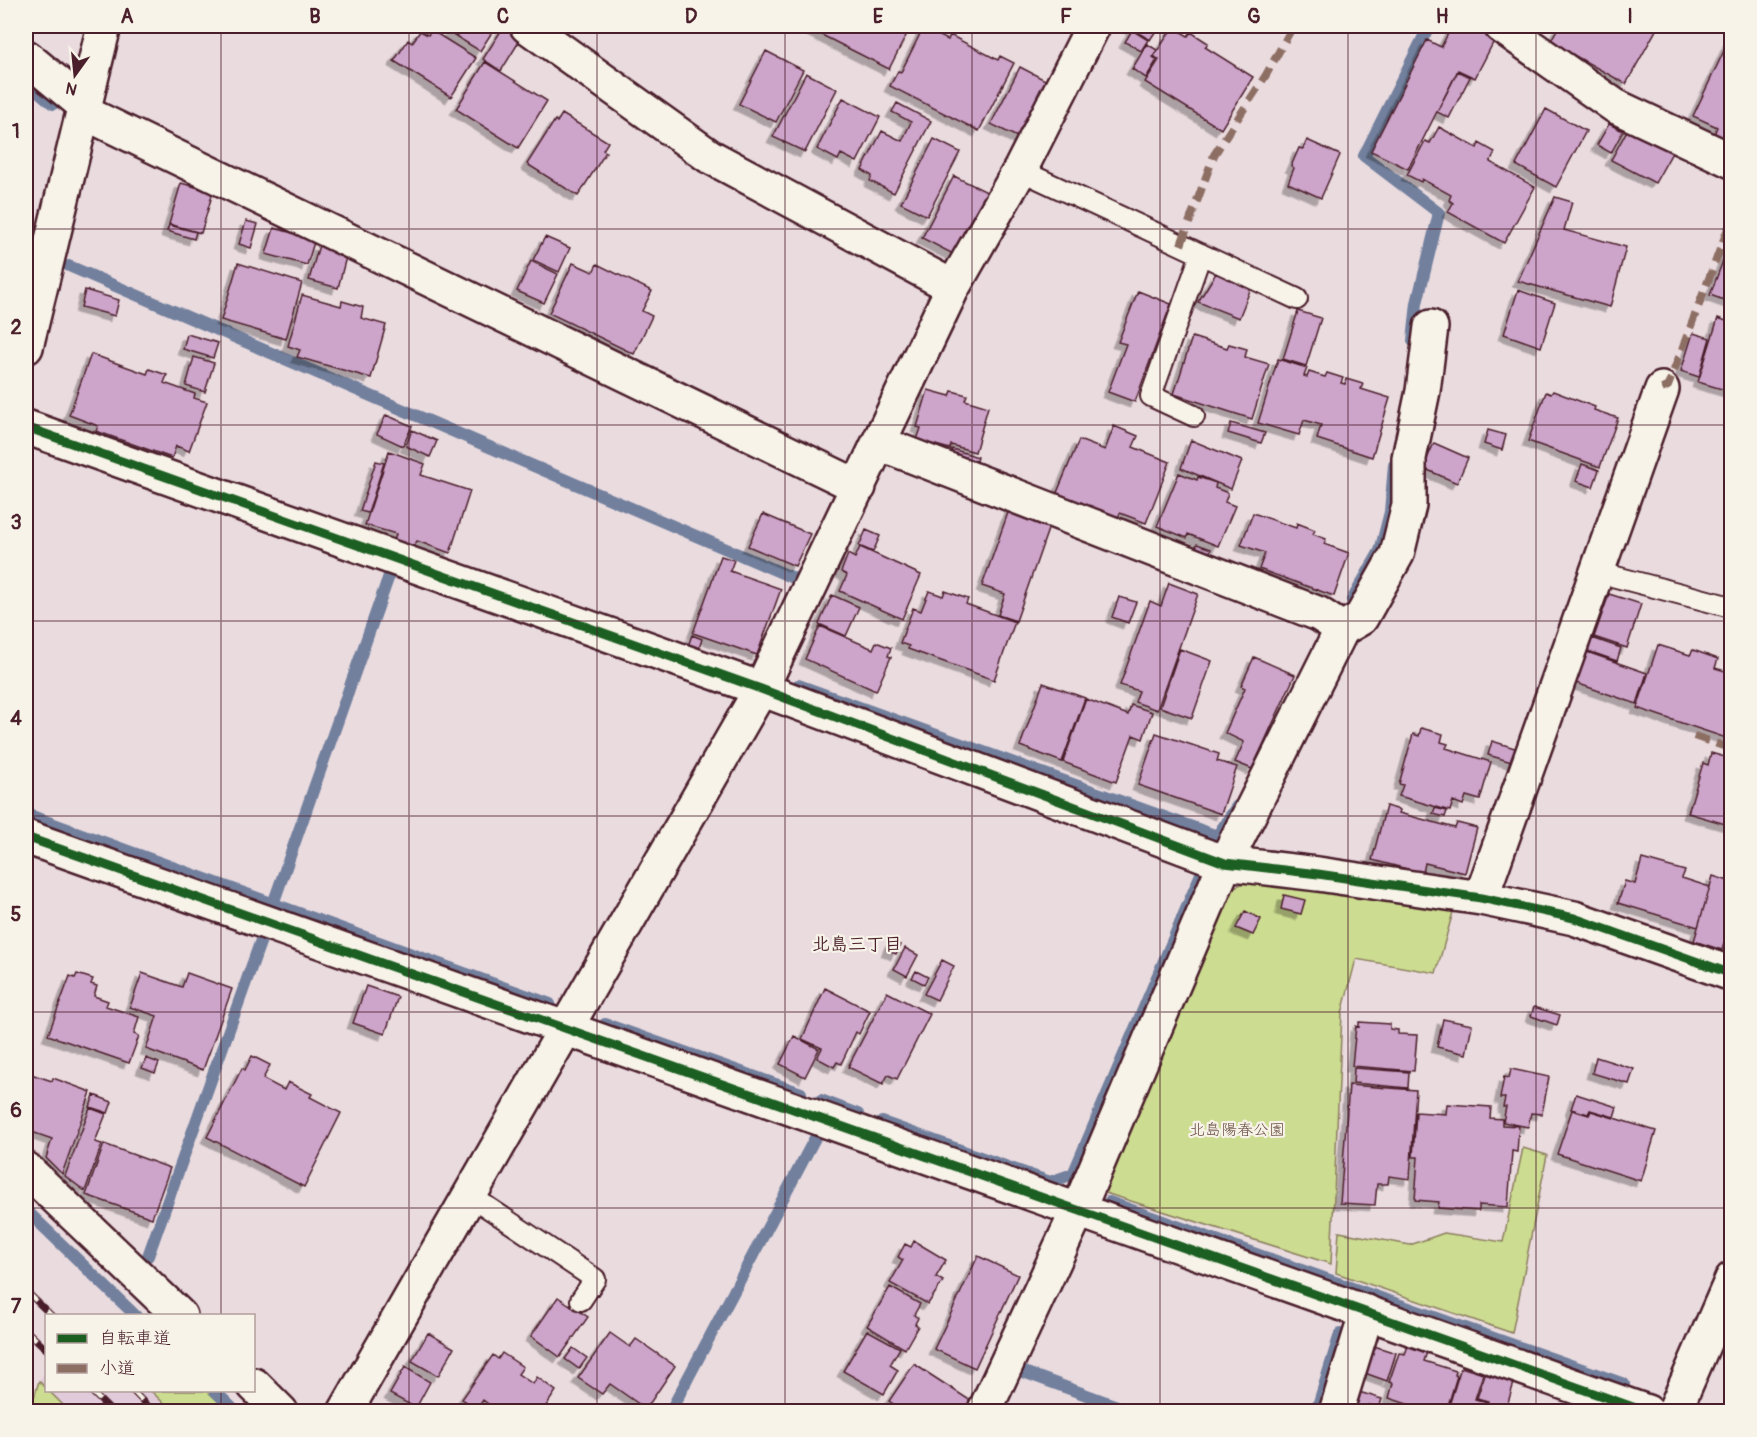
<svg xmlns="http://www.w3.org/2000/svg" width="1757" height="1437" font-family="Pangolin,'Klee One',sans-serif">
  <style>
    .built { fill: #e1cad9 }
    .green { fill: #ccdc90; stroke: #8b7e5e; stroke-width: 1.5 }
    .lines { fill: none; stroke-linecap: round; stroke-linejoin: round }
    .stream { stroke: #72809d; stroke-width: 12 }
    .building { fill: #cda4ca; stroke: #4a1f2b; stroke-width: 1.5; filter: url(#shadow) }
    .lane-casing { stroke: #4a1f2b; stroke-width: 24 }
    .street-casing { stroke: #4a1f2b; stroke-width: 38 }
    .secondary-casing { stroke: #4a1f2b; stroke-width: 38 }
    .lane { stroke: #f7f3e8; stroke-width: 20 }
    .street { stroke: #f7f3e8; stroke-width: 33 }
    .secondary { stroke: #f7f3e8; stroke-width: 33 }
    .rail-casing { stroke: #4a1f2b; stroke-width: 7 }
    .rail { stroke: #f7f3e8; stroke-width: 4.5; stroke-dasharray: 14; stroke-linecap: butt }
    .quiet { stroke: #8d6e63; stroke-width: 8; stroke-dasharray: 15 8; stroke-linecap: butt }
    .cycleway-casing { stroke: #f7f3e8; stroke-width: 13 }
    .cycleway { stroke: #1b5e20; stroke-width: 9 }
    .grid { fill: none; stroke: #4a1f2b; stroke-width: 1.5; stroke-opacity: 0.55 }
    .labels { text-anchor: middle; stroke-width: 4.5; stroke-linejoin: round; paint-order: stroke }
    .park-label { font-size: 16px; fill: #6a4e44; stroke: #f7f3e8 }
    .neighbourhood-label { font-size: 18px; font-weight: bold; fill: #4a1f2b; stroke: #f7f3e8 }
    .neatline { fill: none; stroke: #4a1f2b; stroke-width: 2 }
    .grid-label { font-size: 20px; text-anchor: middle; font-weight: bold; fill: #4a1f2b }
  </style>
  <defs>
    <filter id="shadow"><feDropShadow dx="-5.5" dy="5.5" stdDeviation="0" flood-color="#0004"/></filter>
  </defs>
  <rect width="100%" height="100%" fill="#eadbdf"/>
  <filter id="ink" filterUnits="userSpaceOnUse"><feTurbulence type="fractalNoise" baseFrequency=".0167" numOctaves="2"/><feDisplacementMap in="SourceGraphic" scale="12" xChannelSelector="R" yChannelSelector="G"/><feConvolveMatrix kernelMatrix="1 2 1 2 8 2 1 2 1" color-interpolation-filters="sRGB"/></filter>
  <g filter="url(#ink)">
    <path class="built" d="M46,1372V1390L207,1391L229,1411L30,1412L39,1381Z"/>
    <path class="green" d="M1255,879L1453,912L1436,973L1356,959L1342,1013L1331,1264L1102,1192L1234,887Z
      M1523,1148L1547,1155L1512,1333L1336,1273L1339,1232L1410,1245L1444,1233L1503,1242Z
      M39,1381L69,1411H30Z
      M151,1391H207L229,1411H172Z"/>
    <g class="lines">
      <path class="stream" d="M26,81L53,104
        M69,266L796,579
        M1413,341L1417,303L1439,213L1364,156L1429,26
        M1352,600L1380,551L1390,512L1394,465
        M798,685L1217,836L1237,806
        M26,814L550,1004
        M273,904L390,573
        M605,1024L801,1093
        M821,1100L858,1114
        M882,1122L1050,1182L1073,1174L1203,869
        M1109,1202L1624,1384
        M26,1210L136,1316
        M148,1256L261,940
        M1021,1371L1133,1412
        M214,1390L236,1412
        M670,1412L816,1136
        M1316,1412L1340,1334"/>
    </g>
    <path class="building" d="M453,26H496L480,51L449,32Z
      M504,26L522,37L501,71L483,59Z
      M804,26H911L889,69Z
      M1127,26H1159L1150,40Z
      M1452,26H1473L1496,37L1475,78L1458,70L1408,169L1371,151L1427,40L1441,47Z
      M1559,26H1647L1656,30L1626,84L1550,42Z
      M1173,27L1188,36L1191,32L1208,43L1205,47L1253,77L1221,129L1145,82L1159,60L1154,56Z
      M923,28L948,40L950,35L998,60L1000,56L1014,63L979,131L890,86L898,71L901,72Z
      M431,30L476,58L451,97L394,61L408,40L412,43L420,31L428,35Z
      M1132,30L1148,40L1141,51L1125,42Z
      M1732,34V146L1713,137L1717,127L1693,116Z
      M1147,44L1157,50L1153,57L1157,60L1146,78L1132,69Z
      M766,51L803,70L776,122L739,104Z
      M485,62L547,101L518,148L456,109Z
      M1020,67L1051,83L1023,140L991,124Z
      M1458,71L1470,77L1449,118L1437,112Z
      M806,73L837,89L805,152L773,137Z
      M843,98L880,117L857,162L841,154L838,160L817,149Z
      M897,103L931,121L894,193L870,181L872,176L862,170L882,131L902,141L911,122L892,112Z
      M1546,109L1586,131L1556,187L1516,165Z
      M562,114L608,142L603,150L606,152L578,196L527,164L555,120L557,122Z
      M1609,124L1623,131L1611,153L1597,145Z
      M1630,125L1674,149L1655,183L1611,160Z
      M1439,127L1477,148L1479,143L1495,152L1490,162L1535,187L1504,243L1448,212L1453,203L1449,200L1451,195L1422,179L1421,182L1407,175L1425,141L1430,143Z
      M934,139L960,152L927,216L901,203Z
      M1307,140L1340,155L1321,198L1288,183L1294,168L1291,166L1299,148L1303,149Z
      M954,176L987,192L955,255L922,238Z
      M181,183L213,192L201,233L169,224Z
      M1555,197L1572,202L1564,230L1626,247L1610,307L1518,281Z
      M246,221L258,224L251,248L239,244Z
      M169,225L196,232L194,239L167,231Z
      M274,228L315,239L307,265L266,254Z
      M545,237L570,248L559,272L533,260Z
      M1732,237V303L1710,295Z
      M319,245L347,253L338,288L309,280Z
      M531,261L558,274L544,303L517,291Z
      M238,263L302,283L286,339L221,320Z
      M573,263L593,272L597,264L652,291L642,311L652,316L634,354L549,313Z
      M1216,273L1251,288L1239,318L1198,302Z
      M85,290L119,300L115,316L81,307Z
      M1518,290L1555,303L1541,347L1504,334Z
      M1138,291L1171,304L1135,402L1108,392L1126,344L1118,342Z
      M302,295L341,306L342,301L363,307L361,318L386,325L371,378L297,357L300,350L288,346Z
      M1298,311L1321,318L1306,366L1283,359Z
      M1718,318L1732,323V392L1698,382Z
      M1693,333L1710,338L1699,377L1681,371Z
      M187,334L218,343L213,358L183,349Z
      M1192,337L1227,348L1229,344L1247,349L1245,357L1269,364L1252,419L1174,394Z
      M91,354L147,374L149,369L167,375L164,383L195,394L194,398L207,402L189,451L176,446L172,458L96,431L98,426L69,415Z
      M194,357L214,363L205,392L186,386Z
      M1278,359L1307,368L1304,376L1307,377L1309,372L1325,377L1327,373L1343,378L1341,383L1345,384L1346,379L1363,384L1361,389L1390,398L1372,457L1317,439L1321,425L1304,420L1299,435L1258,423Z
      M928,390L950,396L952,391L967,395L965,400L988,407L975,452L951,445L950,449L917,440L921,428L917,427Z
      M1553,391L1595,407L1594,410L1618,418L1600,467L1528,441L1546,392L1551,394Z
      M386,415L412,426L403,446L377,434Z
      M1231,423L1265,433L1261,443L1228,433Z
      M1114,426L1138,436L1133,447L1170,462L1146,523L1120,513L1115,525L1056,495L1079,440L1105,450Z
      M412,430L437,441L430,457L406,446Z
      M1488,430L1506,435L1502,450L1484,444Z
      M1191,440L1242,461L1231,489L1181,468Z
      M1434,443L1468,458L1457,483L1423,468Z
      M952,449L978,457L975,469L949,461Z
      M389,451L425,464L421,475L470,491L450,553L417,541L414,548L394,541L396,534L365,525Z
      M376,461L384,463L368,513L360,511Z
      M1582,464L1599,470L1593,487L1576,481Z
      M1179,473L1197,480L1198,477L1216,483L1215,488L1228,493L1225,502L1235,506L1218,546L1188,534L1187,538L1157,526Z
      M1010,507L1051,521L1016,621L998,615L1005,594L982,586Z
      M1253,513L1296,528L1297,523L1315,530L1313,534L1326,539L1324,544L1349,553L1334,596L1259,569L1265,553L1241,545Z
      M763,514L810,534L795,566L748,546Z
      M866,530L880,536L873,552L859,546Z
      M1197,544L1211,549L1207,559L1193,553Z
      M860,547L921,575L902,619L840,591L847,575L841,572L848,554L855,558Z
      M721,556L734,560L730,571L781,589L757,655L693,633Z
      M1169,583L1198,594L1157,710L1135,702L1139,691L1120,685L1150,601L1161,606Z
      M929,591L943,596L945,591L968,599L966,604L1015,622L994,680L908,649L909,646L900,643L913,608L921,611Z
      M1609,594L1641,604L1627,648L1594,637Z
      M832,595L859,607L846,636L819,624Z
      M1119,597L1136,602L1128,623L1112,617Z
      M820,626L873,649L876,642L891,648L888,656L891,657L876,691L805,659Z
      M692,635L702,639L699,649L688,646Z
      M1592,638L1621,648L1617,661L1588,651Z
      M1658,645L1690,655L1693,650L1718,659L1715,668L1732,673V740L1637,708Z
      M1180,649L1212,661L1192,718L1160,707Z
      M1587,652L1647,673L1637,704L1576,683Z
      M1254,657L1295,675L1252,769L1235,762L1244,742L1225,733L1245,688L1241,686Z
      M1043,683L1085,698L1062,762L1020,746Z
      M1086,699L1128,715L1131,705L1152,712L1143,739L1133,735L1116,782L1063,762Z
      M1421,728L1443,734L1441,742L1448,744L1446,748L1491,762L1480,800L1466,796L1463,805L1453,801L1450,811L1399,796L1403,785L1399,784L1413,734L1419,736Z
      M1156,733L1219,754L1217,761L1237,767L1221,814L1138,785Z
      M1492,741L1518,749L1515,763L1488,755Z
      M1711,753L1732,759V826L1688,813L1703,763L1708,765Z
      M1386,806L1400,810L1399,813L1455,828L1457,823L1477,828L1465,873L1425,863L1423,873L1372,860Z
      M1435,808L1447,811L1445,817L1433,814Z
      M1642,859L1685,871L1682,878L1710,887L1698,927L1618,903L1625,881L1635,884Z
      M1713,876L1732,882V918L1722,950L1694,941Z
      M1284,895L1305,900L1301,914L1281,909Z
      M1245,911L1261,919L1253,935L1236,928Z
      M891,941L900,945L896,954L887,950Z
      M905,948L918,955L907,976L894,969Z
      M942,960L954,966L937,1000L924,994Z
      M916,971L928,977L924,984L912,978Z
      M142,973L182,987L187,973L232,989L203,1070L146,1049L157,1016L130,1007Z
      M77,974L93,979L91,984L97,986L94,996L108,1001L106,1006L139,1017L134,1034L139,1036L129,1063L48,1035L70,976L75,978Z
      M366,986L398,997L385,1034L353,1023Z
      M825,988L870,1011L859,1034L856,1032L841,1064L837,1062L834,1067L817,1058L822,1048L802,1039Z
      M887,992L930,1014L897,1079L888,1075L883,1084L848,1067Z
      M1534,1007L1560,1015L1557,1025L1531,1016Z
      M1443,1019L1472,1025L1466,1054L1437,1047Z
      M1359,1022L1390,1024V1029L1398,1030V1034L1417,1035L1414,1071L1352,1066L1356,1026L1359,1027Z
      M794,1036L819,1049L805,1077L780,1064Z
      M252,1056L270,1065L263,1079L284,1090L288,1082L312,1094L310,1097L341,1113L304,1187L207,1137L242,1068L245,1070Z
      M1596,1057L1634,1069L1629,1084L1592,1073Z
      M146,1058L159,1063L155,1073L142,1068Z
      M1354,1068L1409,1072L1408,1088L1353,1083Z
      M1511,1069L1549,1077L1542,1114L1531,1113L1528,1127L1503,1122L1506,1107H1503L1505,1098H1500L1504,1077L1509,1078Z
      M28,1073L52,1081L53,1078L91,1092L62,1174L46,1158L52,1139L26,1130V1081Z
      M1349,1085L1416,1090L1410,1179L1389,1176L1388,1184H1377L1375,1205L1340,1203Z
      M1576,1094L1617,1107L1614,1117L1590,1110L1588,1114L1571,1109Z
      M94,1095L112,1102L108,1113L90,1107Z
      M1447,1104L1491,1107L1490,1118L1502,1119V1125L1519,1126L1517,1152L1512,1151L1508,1207L1479,1205V1211L1438,1208L1439,1202L1415,1200L1418,1157H1413L1416,1112L1446,1114Z
      M90,1108L106,1114L95,1142L102,1144L85,1191L65,1176Z
      M1572,1110L1589,1115L1591,1111L1656,1131L1641,1181L1557,1154Z
      M104,1144L170,1168L152,1218L86,1195Z
      M914,1241L946,1260L936,1277L943,1281L928,1304L890,1283L903,1260L898,1257L905,1244L911,1247Z
      M978,1256L1018,1275L975,1368L934,1349Z
      M890,1287L920,1304L914,1315L918,1318L915,1324L918,1326L905,1349L867,1326Z
      M558,1297L588,1317L560,1357L531,1336Z
      M867,1330L900,1348L890,1365L898,1370L884,1394L843,1371Z
      M428,1333L454,1348L438,1376L412,1361Z
      M610,1333L630,1347L636,1339L675,1366L646,1409L610,1384L602,1394L578,1378Z
      M1371,1345L1396,1353L1387,1381L1362,1372Z
      M1408,1346L1427,1352L1424,1361L1456,1371L1455,1375L1457,1376L1446,1412H1431L1389,1398L1393,1383L1389,1382L1399,1353L1405,1354Z
      M573,1348L587,1358L579,1369L565,1359Z
      M502,1353L523,1367L518,1374L533,1384L537,1377L556,1391L542,1412H499L483,1400L477,1409L462,1399L493,1355L498,1359Z
      M914,1364L971,1401L964,1412H905L889,1401Z
      M405,1367L430,1382L416,1408L390,1394Z
      M1461,1367L1483,1374L1475,1399L1486,1402L1483,1412H1447Z
      M1485,1374L1514,1383L1505,1412H1485L1488,1401L1477,1398Z
      M1359,1392L1382,1399L1379,1408L1369,1405L1367,1412H1352Z
      M1370,1406L1379,1409L1380,1406L1399,1412H1368Z"/>
    <g class="lines">
      <g class="lane-casing">
        <path id="lane" d="M1020,170L1297,299
          M1194,416L1151,396L1201,254
          M1597,572L1731,607
          M469,1195L595,1279L581,1300"/>
      </g>
      <g class="street-casing">
        <path id="street" d="M527,26L709,156L953,287
          M1501,26L1615,106L1732,161
          M26,57L84,105
          M83,112L859,487
          M26,427L761,689L1225,863L1318,874L1481,898L1574,918L1732,974
          M879,443L1319,614L1342,629
          M26,837L1647,1412
          M1481,898L1662,389
          M345,1412L761,689L953,287L1020,170L1093,26
          M984,1412L1078,1210L1225,863L1342,629L1361,618L1397,554L1409,505V458L1423,391L1431,327
          M1336,1412L1367,1312
          M1674,1412L1732,1279"/>
      </g>
      <g class="secondary-casing">
        <path id="secondary" d="M26,347L104,26
          M26,1169L180,1316
          M254,1385L281,1412"/>
      </g>
      <use href="#lane" class="lane"/>
      <use href="#street" class="street"/>
      <use href="#secondary" class="secondary"/>
      <g class="rail-casing">
        <path id="rail" d="M26,1291L52,1316
          M26,1330L46,1349
          M90,1390L112,1412
          M132,1390L153,1412"/>
      </g>
      <use href="#rail" class="rail"/>
      <path class="quiet" d="M1181,245L1214,155L1266,75L1293,26
        M1662,389L1668,386L1732,218
        M1694,736L1732,749"/>
      <g class="cycleway-casing">
        <path id="cycleway" d="M26,427L761,689L1225,863L1318,874L1481,898L1574,918L1732,974
          M26,837L1647,1412"/>
      </g>
      <use href="#cycleway" class="cycleway"/>
    </g>
  </g>
  <path class="grid" d="M221,26V1316M409,26V1412M597,26V1412M785,26V1412M972,26V1412M1160,26V1412M1348,26V1412M1536,26V1412M26,229H1732M26,425H1732M26,621H1732M26,816H1732M26,1012H1732M26,1208H1732M221,1390V1412"/>
  <g class="labels">
    <g class="park-label">
      <text x="1237" y="1135">北島陽春公園</text>
    </g>
    <g class="neighbourhood-label">
      <text x="857" y="950">北島三丁目</text>
    </g>
  </g>
  <rect width="1757" height="1437" fill="none" stroke="#f7f3e8" stroke-width="66"/>
  <rect x="45" y="1314" width="210" height="78" fill="#f7f3e8" stroke="#b29e9c" stroke-width="1.5"/>
  <rect x="57" y="1334" width="30" height="9" fill="#1b5e20" stroke="#b29e9c" stroke-width="1.5"/>
  <text x="99" y="1344" font-size="18" fill="#4a1f2b">自転車道</text>
  <rect x="57" y="1364" width="30" height="9" fill="#8d6e63" stroke="#b29e9c" stroke-width="1.5"/>
  <text x="99" y="1374" font-size="18" fill="#4a1f2b">小道</text>
  <g transform="translate(75 75) rotate(195)" stroke="#f7f3e8" stroke-width="4.5" paint-order="stroke">
  <path d="M0-4.5L10 22L0 15L-10 22Z" fill="#4a1f2b"/>
  <text y="-9" font-size="16" font-weight="bold" text-anchor="middle" fill="#4a1f2b">N</text>
  </g>
  <rect x="33" y="33" width="1691" height="1371" class="neatline"/>
  <g class="grid-label">
    <text x="127" y="23">A</text>
    <text x="315" y="23">B</text>
    <text x="503" y="23">C</text>
    <text x="691" y="23">D</text>
    <text x="878" y="23">E</text>
    <text x="1066" y="23">F</text>
    <text x="1254" y="23">G</text>
    <text x="1442" y="23">H</text>
    <text x="1630" y="23">I</text>
    <text x="16" y="138">1</text>
    <text x="16" y="334">2</text>
    <text x="16" y="529">3</text>
    <text x="16" y="725">4</text>
    <text x="16" y="921">5</text>
    <text x="16" y="1117">6</text>
    <text x="16" y="1313">7</text>
  </g>
</svg>
